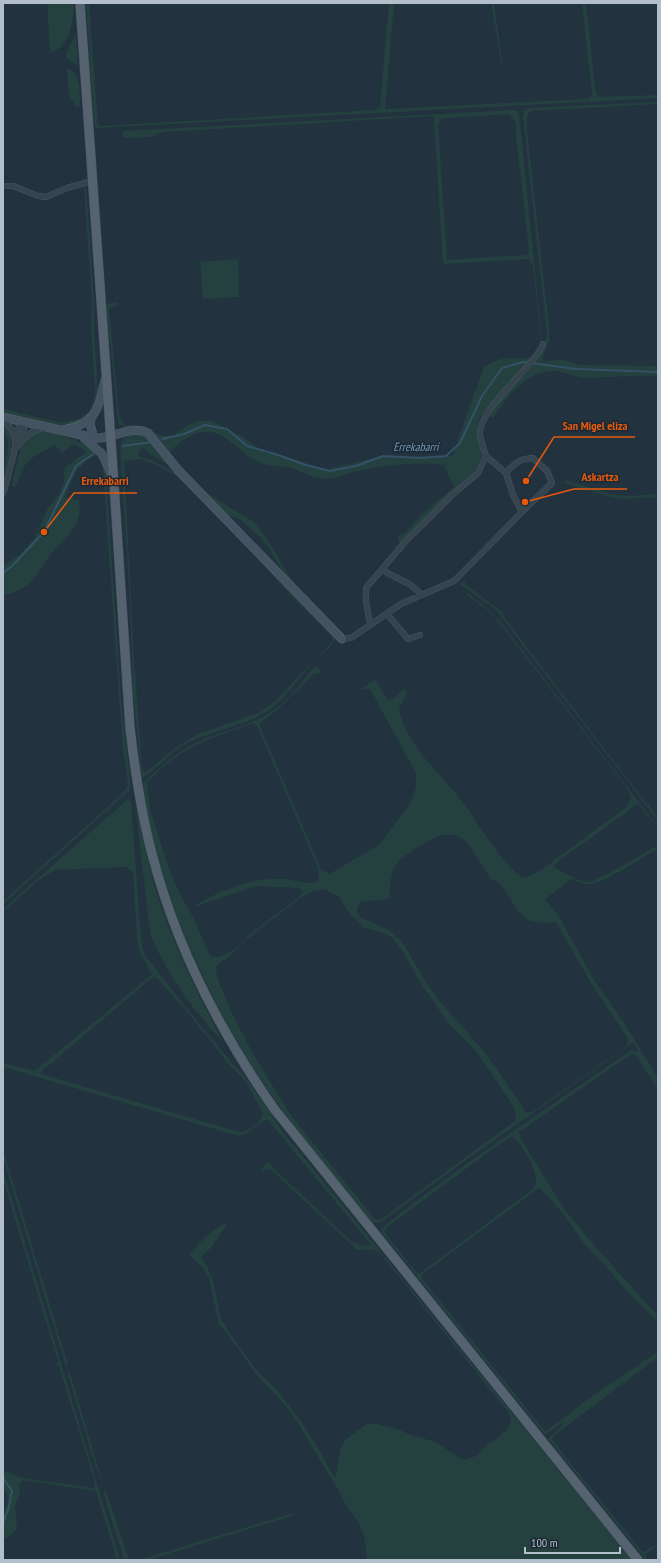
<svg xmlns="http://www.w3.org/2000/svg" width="661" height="1563" font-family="'PT Sans Narrow',sans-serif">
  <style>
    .green { fill: #24403f; fill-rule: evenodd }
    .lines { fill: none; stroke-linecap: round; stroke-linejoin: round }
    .stream { stroke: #345168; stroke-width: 2 }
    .street-casing { stroke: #54616d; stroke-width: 6 }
    .secondary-casing { stroke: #54616d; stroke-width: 9 }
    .primary-casing { stroke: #3f4d58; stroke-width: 10 }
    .street { stroke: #36444f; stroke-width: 5.5 }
    .secondary { stroke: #445362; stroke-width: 8 }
    .primary { stroke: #54636f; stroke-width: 9 }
    .labels { text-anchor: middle; stroke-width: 3; stroke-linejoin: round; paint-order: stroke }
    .water-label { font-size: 12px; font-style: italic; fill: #7094b0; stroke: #1b2934 }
    .leader { fill: none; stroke: #e8590c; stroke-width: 1.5 }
    .callout-dot { fill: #e8590c; stroke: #1b2934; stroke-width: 1.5 }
    .callout-label { font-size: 12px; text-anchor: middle; font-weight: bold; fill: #e8590c; stroke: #1b2934; stroke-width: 3; stroke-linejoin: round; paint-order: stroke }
  </style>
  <rect width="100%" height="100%" fill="#22323f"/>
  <path class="green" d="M47,3H74C73,23 71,46 50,53Z
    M86,3H89L98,124L100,126L374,110L380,106L389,3H394L385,109L588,99L592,95L582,3H586L595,88L598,97L658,95V98L96,128L94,125Z
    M491,3H494L503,66L501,62Z
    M76,34L78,65H77L66,58L67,51Z
    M69,68C81,78 80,91 80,106L79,107H76L69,95L67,70Z
    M658,102V104L531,111L527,116V129L549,326V342L542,359L543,362L560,359L580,365L658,366V376C633,375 609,378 584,378C574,377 564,371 554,371C525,372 508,396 493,418L488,414C497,404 505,393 515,383C533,363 543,361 547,332L523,117L524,111L528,108Z
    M515,110L518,111L520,122L542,341L538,352L479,419L477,433L482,455L478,466L470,477L400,544L397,537L405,533L421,515L454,487L444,465C418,461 384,465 358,471C339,475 336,482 314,477C306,475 299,470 291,468C282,466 271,467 261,463C236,454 226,424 195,434C185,438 177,444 170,452L189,475L207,493L255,523L267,539L294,584L287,579L268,547L260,537L240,519L224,514L197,488L162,444L119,424L118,421L106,304L117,302L119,305L112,307L109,309L119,413L121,420L125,425L145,426L158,434L165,436L174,435L188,425L199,421H212L241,436L266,453L283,455L324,470L381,456H452L484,367C500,357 509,357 528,359L538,349L541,338L533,266L529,259L443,264L434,118L433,116L165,132L156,134L154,137L122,138L123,131ZM509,114C517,120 516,129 516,138L529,249L528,255L447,260L438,124L441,119C464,116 486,116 509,114Z
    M84,187H86L90,236L94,301V326L98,397L90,414L84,420L71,425L61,426L3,412V409L62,423L80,418L89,411L94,400L95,388L91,330L92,305Z
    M238,259L239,297L203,299L200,262Z
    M3,423C19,439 8,460 3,478C3,467 8,455 8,444C8,436 3,431 3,423Z
    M44,431C63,436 83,440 97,455L87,460L75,473L65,497L79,500C84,529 60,541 45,562C41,567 38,575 33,580C26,588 13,593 3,596V566L18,556L34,539L48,508L58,496L64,482L65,467L86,452L74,444L62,453L55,445C29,459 26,458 16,486H12V481L22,443L35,433Z
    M137,432C152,435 161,452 170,464L168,465L149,453L144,448L140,450L138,456L153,461L169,469L183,479L238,533L289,590L336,637C333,648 320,654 312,663C298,680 281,705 261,715C236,728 207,732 182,746C171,753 150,775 142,778L133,693L130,605L120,448C122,438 127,435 137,432ZM141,459L159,466L177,476L232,530L294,599L330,634L333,641L273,703L260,712L196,735L171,751L146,772L142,768L134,658L124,461Z
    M103,468H105L106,472L121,698L131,788L130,790L3,904V901L122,794L128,785L122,740Z
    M566,480L610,494L627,496L658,494V497L623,499L604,495L564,483Z
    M465,581L466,585L502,612L504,617L629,781L658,817V821L496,610L461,585V583Z
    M466,592L494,614L500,621L658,827V828L639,805H635L627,812L557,862L554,867C560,871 581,882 588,882C597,882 647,851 658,845V849C643,857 605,883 590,884C584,885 578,881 572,879L545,899L559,916L592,977L623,1021L658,1078V1089L637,1057L632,1054L624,1059L519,1132L521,1139L565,1210L594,1245L658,1316V1322L628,1293L604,1264L585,1245L564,1215L541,1189L539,1188L424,1273L421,1277L544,1430H547L592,1396L658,1352V1357L556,1434L552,1438L568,1460L643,1552L658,1544V1545L645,1555L648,1560H646L548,1439L563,1424L562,1423L548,1433L544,1434L381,1232L382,1228C461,1164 548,1108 631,1050L637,1052L638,1051L633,1043L466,1160L390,1216L382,1222L373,1223C331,1171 286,1120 250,1063C199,981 155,878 143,783C165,762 183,747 211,736C231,729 253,724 271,712C288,701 302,681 316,666L322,673L314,674L277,710L259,724L321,869L329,874L379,845L412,800L416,787V773L370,689L360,690L375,679L388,700H392L404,689L407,693L399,709C406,746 442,774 464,804C482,829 498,858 522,878C539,874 550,863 564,853C585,837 606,822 627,807L631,798L626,787L498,621L492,614L466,594ZM254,723L257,726L318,868L319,876L315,883C305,884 296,880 285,879C251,877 224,889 195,905L197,906L256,886L300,888L303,891L299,897L250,934L239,946L228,953L220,957H215L210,955L192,915L179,892L169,868L151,813L147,783C180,746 209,739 254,723ZM440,835H456L467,842L490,878L501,885L518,911L528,920L543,923L556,922L591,983L628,1039L627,1046L532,1112H526L488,1056L437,998L422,976L405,946L398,938L389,930L360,917L357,911L360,902L389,899C390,890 390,879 393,871C398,856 427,842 440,835ZM324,889L339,897L351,915L365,928L386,934L392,938L402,950L420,982L448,1023L476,1051L514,1107L516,1120L380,1220L374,1218L290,1114L252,1052L233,1015L218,980L216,969L217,965L231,955L246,940L299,899L313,891ZM512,1137C522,1142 536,1168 536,1180C536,1184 535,1186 533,1189L420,1273H417L385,1233V1230L394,1222L501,1143Z
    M129,798L131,801L140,926L142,946L145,955L193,1016L232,1063L243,1074L284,1133L632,1560H367C366,1547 365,1535 359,1524C354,1513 346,1508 341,1495L295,1418L277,1396L254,1372L240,1351L219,1324L209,1278L204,1269L189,1255C197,1245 216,1224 228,1223L210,1249L201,1257L206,1264L213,1280L221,1319L227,1329L257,1371L276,1389L301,1421L315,1443L333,1475L336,1476L340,1450L345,1440L366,1424H378L398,1429L411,1435L433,1441L464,1460L476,1456L487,1445L508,1429L511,1419L508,1412L379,1252C371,1248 364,1251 356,1249L270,1169L261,1171L267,1162L349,1239C356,1243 364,1248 371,1245L268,1120H265L244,1135H235L3,1067V1063L34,1071L102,1016L152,974L140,953L137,938L133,872L126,867L55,870L39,880L3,912V909ZM153,977H156L185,1009L227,1062L246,1082L263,1113C262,1121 250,1131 242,1132C239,1132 235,1130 232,1130L41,1074L42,1071Z
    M135,804C143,839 150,875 162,908C178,955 200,998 223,1042C194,1012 164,971 150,933Z
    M3,1149L68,1365L66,1367L3,1157Z
    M3,1170L120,1560H117L96,1491L23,1480L19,1484L20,1493L15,1506L17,1530L3,1540V1517L8,1499L3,1486V1470L19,1477L28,1479L94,1488L95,1483L59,1366H56L58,1361L3,1180Z
    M68,1372L70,1373L102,1481L96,1468L68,1375Z
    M104,1490L107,1494L129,1560H124L104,1494Z
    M293,1513L294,1515L149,1560H139Z"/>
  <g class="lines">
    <path class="stream" d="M162,439L184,434L205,425L227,429L247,446L275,454L306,465L330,471L356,466L383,456L420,458L446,456L460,443L482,396L502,368L523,362L576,369L658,372
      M123,446L152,442
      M3,573L12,566L44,532L76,466L93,454
      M3,1478L12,1491L9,1507L3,1523"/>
    <g class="street-casing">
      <path id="street" d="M3,186H13L38,196L46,197L67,188L92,181
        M3,419C20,435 16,448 10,468C8,477 6,485 3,493
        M15,437L16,432L22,422
        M21,441L24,428L22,422
        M16,448C24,438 31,430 44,428
        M486,456C484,449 481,442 480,435C478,408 533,369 543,344
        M382,570L411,585L422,595
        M387,614L408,639L420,635
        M370,625L366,601V588L405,542L451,496L478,473L486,456L506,473
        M342,639L351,638L401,604L454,581L522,512L552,483L547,471L533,458C520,459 514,463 506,473L513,495L522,512"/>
    </g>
    <g class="secondary-casing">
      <path id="secondary" d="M3,417L94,438C113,440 129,424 148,433L178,470L342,639
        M91,419L90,424L94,438
        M63,430C97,424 98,409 105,380
        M84,438L102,454L112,476"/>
    </g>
    <g class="primary-casing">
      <path id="primary" d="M80,3L114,484L130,728C135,771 141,813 152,854C176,947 220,1032 275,1110L638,1560"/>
    </g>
    <use href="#street" class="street"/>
    <use href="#secondary" class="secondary"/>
    <use href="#primary" class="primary"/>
  </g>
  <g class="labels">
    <g class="water-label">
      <text x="416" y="451">Errekabarri</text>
    </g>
  </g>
  <path class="leader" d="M526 481L554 437H635M525 502L574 489H627M44 532L74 493H137"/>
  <g class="callout-dot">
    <circle cx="526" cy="481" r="4"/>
    <circle cx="525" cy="502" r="4"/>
    <circle cx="44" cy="532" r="4"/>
  </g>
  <g class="callout-label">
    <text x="595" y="430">San Migel eliza</text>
    <text x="600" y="481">Askartza</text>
    <text x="105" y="485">Errekabarri</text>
  </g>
  <rect width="661" height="1563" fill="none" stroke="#b2beca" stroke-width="8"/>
  <path d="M525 1547v6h95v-6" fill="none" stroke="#b2beca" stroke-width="2"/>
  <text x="531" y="1547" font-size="12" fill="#b2beca" stroke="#1b2934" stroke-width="3" paint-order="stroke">100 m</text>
</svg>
